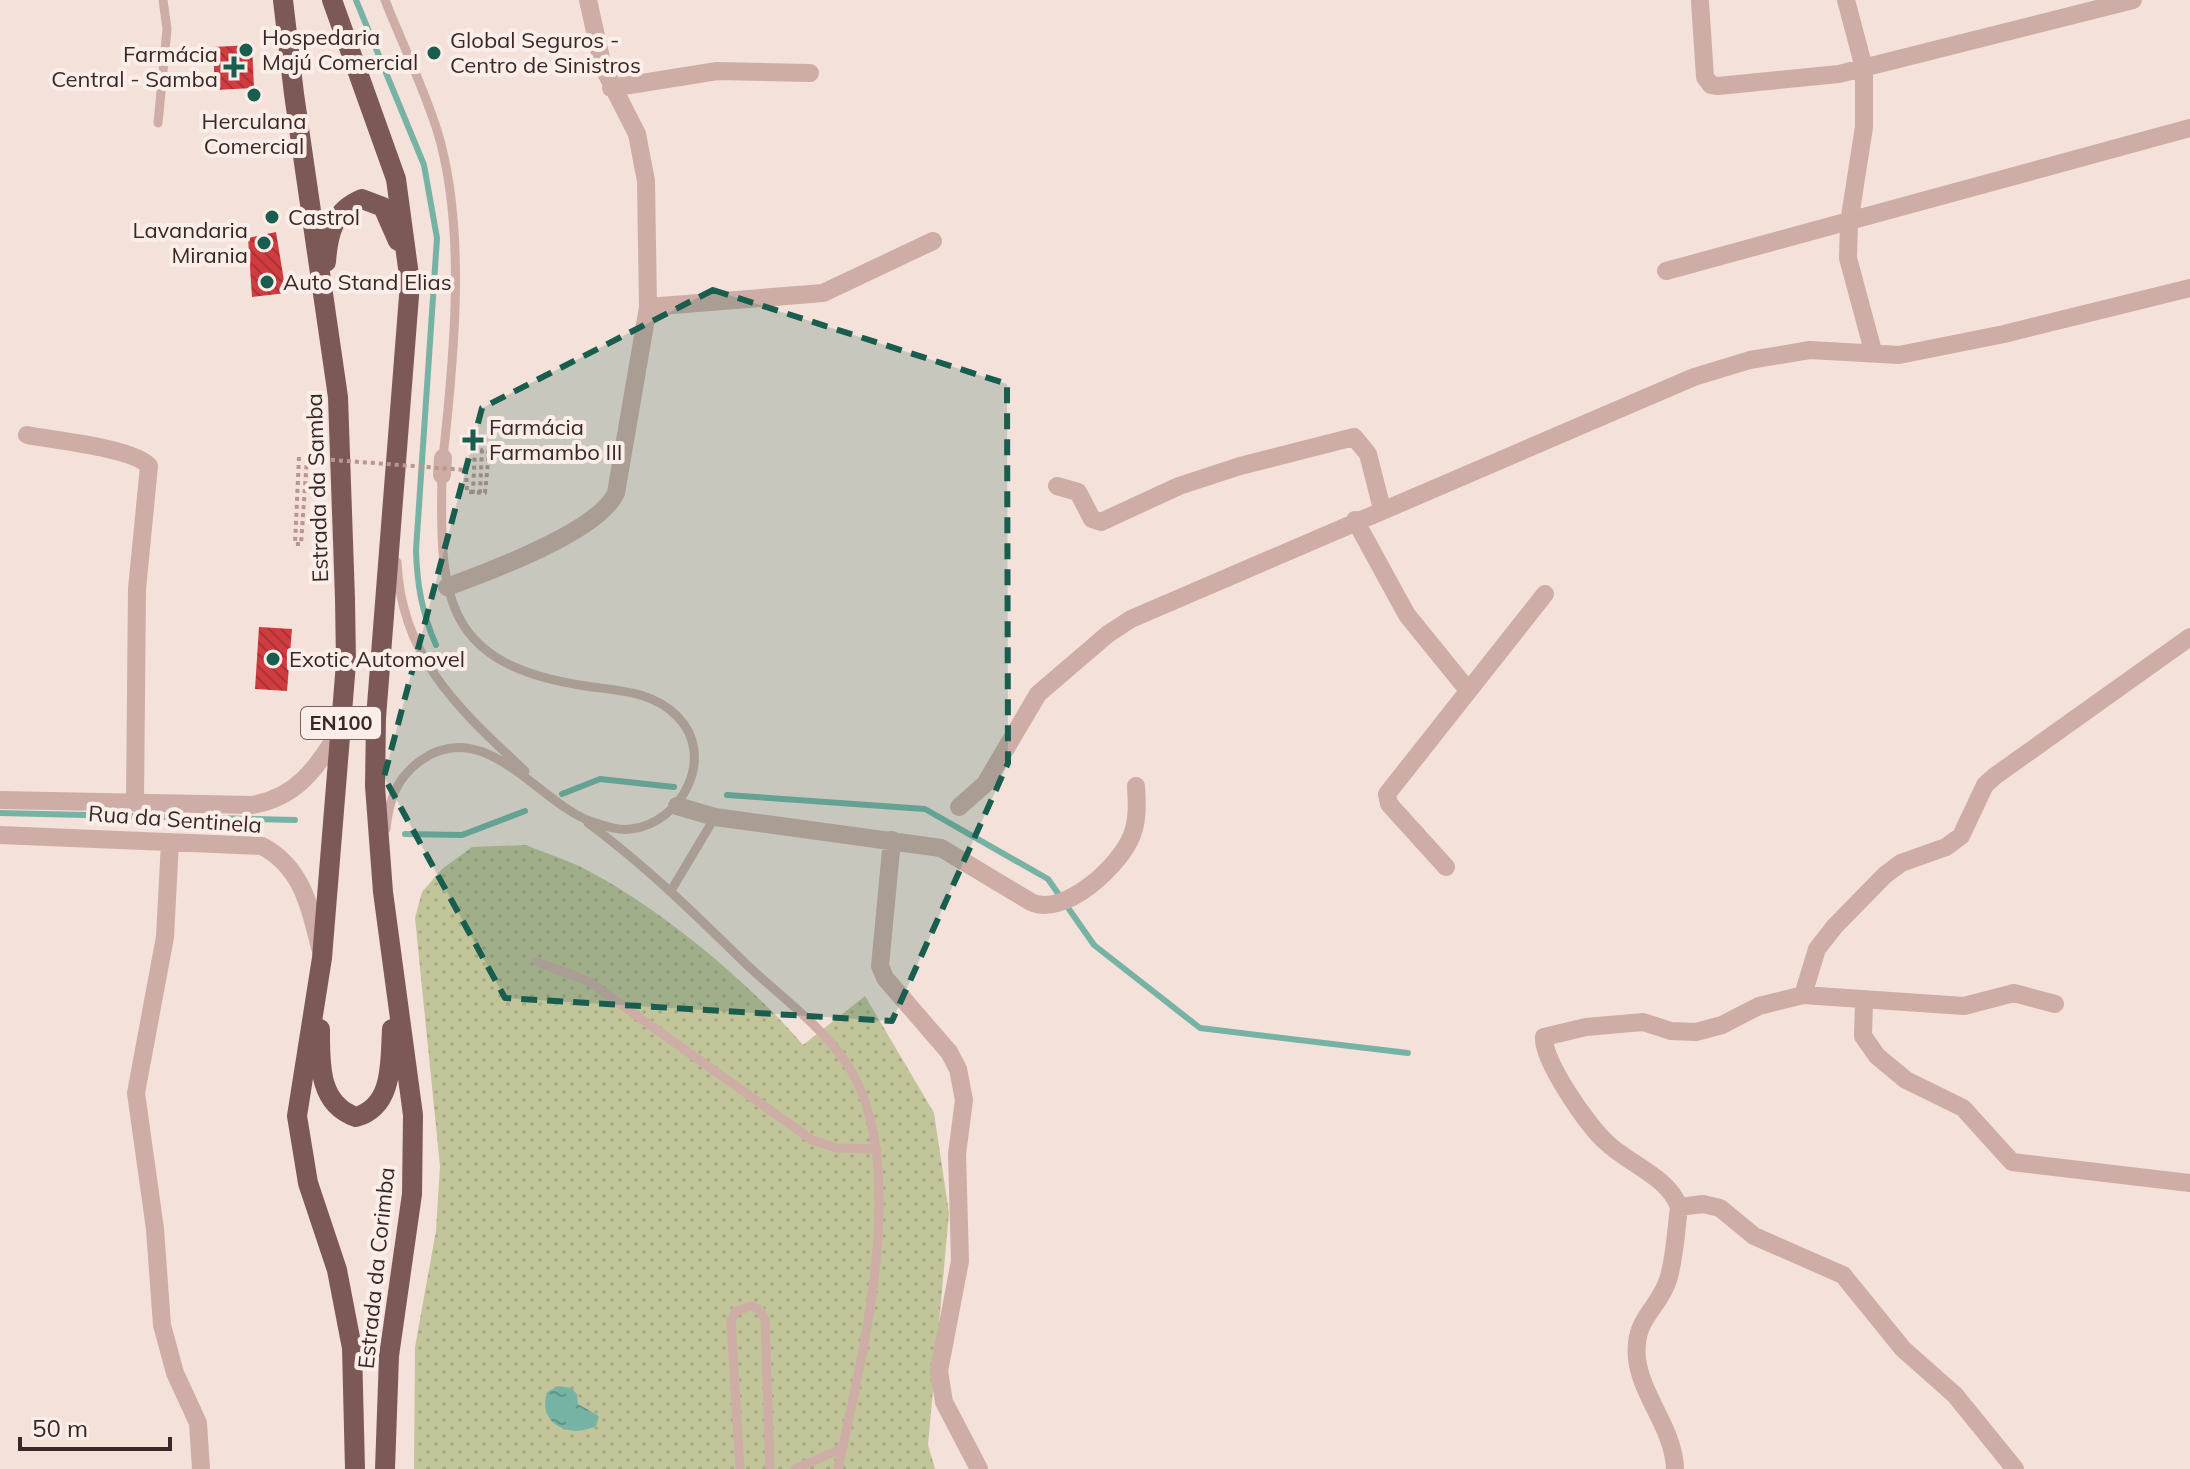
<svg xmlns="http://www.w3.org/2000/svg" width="2190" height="1469" font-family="Mulish,sans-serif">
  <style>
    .green { fill: url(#green-dots) }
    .water { fill: url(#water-ripples) }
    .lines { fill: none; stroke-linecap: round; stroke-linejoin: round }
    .stream { stroke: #77b3a5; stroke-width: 6 }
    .building { fill: url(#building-back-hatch) }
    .path { stroke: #b9968f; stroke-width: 4; stroke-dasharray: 4 4; stroke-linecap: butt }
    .lane { stroke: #cdada5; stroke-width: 9 }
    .street { stroke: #cdada5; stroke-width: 18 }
    .primary { stroke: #7c5957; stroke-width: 20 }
    .path-bridge { stroke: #b9968f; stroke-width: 4; stroke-dasharray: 4 4; stroke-linecap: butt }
    .marked { fill: #195d4f; fill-opacity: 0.2; stroke: #195d4f; stroke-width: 6; stroke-dasharray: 16 10; stroke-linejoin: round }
    .poi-dot { fill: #195d4f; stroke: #fbede7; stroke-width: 3 }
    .labels { text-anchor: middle; stroke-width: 8; stroke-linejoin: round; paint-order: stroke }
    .shield { fill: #fbede7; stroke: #726361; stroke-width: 2 }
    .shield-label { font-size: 20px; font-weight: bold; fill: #382827 }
    .poi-label { font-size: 22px; fill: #382827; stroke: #fbede7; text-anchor: start }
    .street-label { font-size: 22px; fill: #382827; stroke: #fbede7 }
  </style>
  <defs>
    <pattern id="green-dots" width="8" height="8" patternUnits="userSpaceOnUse" patternTransform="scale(2)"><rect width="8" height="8" fill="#c2c499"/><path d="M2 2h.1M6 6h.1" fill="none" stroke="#a7a884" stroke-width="1.8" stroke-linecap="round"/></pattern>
    <pattern id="water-ripples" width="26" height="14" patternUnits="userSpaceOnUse" patternTransform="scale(2)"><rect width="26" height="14" fill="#77b3a5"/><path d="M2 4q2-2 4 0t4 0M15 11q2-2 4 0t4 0" fill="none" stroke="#639286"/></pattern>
    <pattern id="building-back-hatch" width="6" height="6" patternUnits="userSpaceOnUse" patternTransform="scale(2)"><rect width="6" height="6" fill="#d03c40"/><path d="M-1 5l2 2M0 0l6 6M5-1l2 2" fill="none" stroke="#aa3236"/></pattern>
  </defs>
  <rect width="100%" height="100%" fill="#f4e1da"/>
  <path class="green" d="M526,845C545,853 565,859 583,868C658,906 749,982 803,1045L865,996L934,1113L949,1213L928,1445L935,1469H414L415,1347L436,1231L440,1166L415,918L422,892L442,869L472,847Z"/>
  <path class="water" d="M559,1386L571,1388L577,1394L578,1404L599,1416L596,1426C569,1439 537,1424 547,1392Z"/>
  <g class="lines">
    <path class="stream" d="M356,0L424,165L437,238L416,550C417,585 422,613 436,645
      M562,794L600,779L674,787
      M727,795L925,809L1048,879L1094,945L1200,1028L1408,1053
      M0,813L295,820
      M405,834L462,835L525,811"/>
  </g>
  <path class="building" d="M252,45L254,88L215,90L213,47Z
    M276,232L286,293L252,297L248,238Z
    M259,627L292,629L287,691L255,689Z"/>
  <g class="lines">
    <path class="path" d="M299,457L295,544H301L307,458
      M466,470L467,492L485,493L489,452L482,450L480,492H473L475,449"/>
    <path class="lane" d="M385,0C402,43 423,86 437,130C467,227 454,358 443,458
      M158,123L167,29L163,0
      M397,562C401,658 460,710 525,771
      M588,823C646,866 695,914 746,964C780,996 818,1023 845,1061C914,1160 861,1359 838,1469
      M386,829C389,800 396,779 420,761C484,714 538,802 590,821C603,825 617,831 631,829C682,823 717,756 677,716C652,691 619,691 586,686C446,665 439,601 442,475
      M672,889L715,817
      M537,962L588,981L812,1140L837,1148L877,1149
      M740,1469L731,1321L736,1311L751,1306L760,1310L765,1320L770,1469
      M795,1469L843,1448"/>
    <path class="street" d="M1846,0L1864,68V127L1849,223L1848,258L1873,351
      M1700,2L1705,77L1711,85L1718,86L1839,74L2133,0
      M611,88L717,71L810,73
      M1666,271L2190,128
      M648,307L823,293L933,241
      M27,435C53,440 134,448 149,466L137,589L135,800
      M442,475L443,458
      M1057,486L1078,492L1092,519L1101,522L1179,486L1240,466L1354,437L1368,454L1382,509
      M1355,520L1407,615L1467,689
      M447,587C488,572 598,532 616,493L648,307L646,181L637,134L603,67L588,0
      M0,800L252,805C299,797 317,766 341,729
      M677,806L715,817L941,848L1031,902C1064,918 1121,865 1132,835C1138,819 1137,804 1136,786
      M959,807L985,784L1038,694L1108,634L1131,619L1694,377L1750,360L1810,350L1899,355L2004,334L2190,288
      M0,835L262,846C302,867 310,907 320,948
      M892,840L880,966L885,978L949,1052L958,1069L964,1100L957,1154L960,1261L939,1371L944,1402L979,1469
      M170,842L165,937L136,1093L155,1229L162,1325L175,1373L198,1423L201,1469
      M1446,867L1389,804L1387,794L1545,594
      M1803,995L1817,949L1835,926L1885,875L1901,863L1946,847L1961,836L1985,785L1995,776L2190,637
      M1864,1001L1863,1036L1877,1056L1906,1080L1963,1108L2012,1162L2190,1183
      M1679,1207L1703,1204L1720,1208L1754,1236L1843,1275L1903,1349L1955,1395L2015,1469
      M1675,1469C1674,1429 1642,1398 1637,1359C1633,1318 1657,1312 1668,1280C1675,1258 1676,1230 1679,1207C1668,1176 1628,1164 1606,1142C1588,1126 1542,1060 1544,1037L1586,1027L1643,1022L1671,1031L1696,1032L1722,1025L1759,1006L1803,995L1964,1006L2014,993L2055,1004"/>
    <path class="primary" d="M283,0L294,94L338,397L345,599L346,663L322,958L297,1116L308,1183L337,1270L352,1348L355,1469
      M332,0L396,179L410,283L376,718L375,786L383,892L413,1115L412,1194L389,1356L385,1469
      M326,262C328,234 333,211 362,199L383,207L398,241
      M320,1029C320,1063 318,1104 356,1117C394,1106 390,1062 392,1029"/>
    <path class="path-bridge" d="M307,458L466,470"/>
  </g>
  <path class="marked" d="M713,290L1007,384L1008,763L892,1021L505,998L384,777L482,408Z"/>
  <g class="poi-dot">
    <circle cx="246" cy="50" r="8"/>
    <circle cx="434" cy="53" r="8"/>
    <path d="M230 55h8v8h8v8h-8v8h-8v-8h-8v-8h8z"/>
    <circle cx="254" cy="95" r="8"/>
    <circle cx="272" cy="217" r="8"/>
    <circle cx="264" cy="243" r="8"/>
    <circle cx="267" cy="282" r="8"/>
    <path d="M469 428h8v8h8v8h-8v8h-8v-8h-8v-8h8z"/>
    <circle cx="273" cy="659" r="8"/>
  </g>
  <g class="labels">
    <rect class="shield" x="301" y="707" width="80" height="32" rx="6"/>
    <g class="shield-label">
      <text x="341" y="730">EN100</text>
    </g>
    <g class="poi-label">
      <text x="262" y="45">Hospedaria<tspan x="262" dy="25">Majú Comercial</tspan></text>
      <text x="450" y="48">Global Seguros -<tspan x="450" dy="25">Centro de Sinistros</tspan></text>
      <text x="218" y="62" text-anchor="end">Farmácia<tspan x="218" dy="25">Central - Samba</tspan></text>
      <text x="254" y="129" text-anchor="middle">Herculana<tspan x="254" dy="25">Comercial</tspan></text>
      <text x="288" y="225">Castrol</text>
      <text x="248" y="238" text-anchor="end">Lavandaria<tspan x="248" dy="25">Mirania</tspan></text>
      <text x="283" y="290">Auto Stand Elias</text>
      <text x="489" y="435">Farmácia<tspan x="489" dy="25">Farmambo III</tspan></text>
      <text x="289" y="667">Exotic Automovel</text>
    </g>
    <g class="street-label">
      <text transform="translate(317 488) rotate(-92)" y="8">Estrada da Samba</text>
      <text transform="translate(175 819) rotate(4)" y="8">Rua da Sentinela</text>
      <text transform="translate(376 1268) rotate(-84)" y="8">Estrada da Corimba</text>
    </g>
  </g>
  <path d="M20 1437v12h150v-12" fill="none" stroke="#382827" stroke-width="4"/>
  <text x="32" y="1437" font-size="24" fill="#382827" stroke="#fbede7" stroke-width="6" paint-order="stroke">50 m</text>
</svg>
